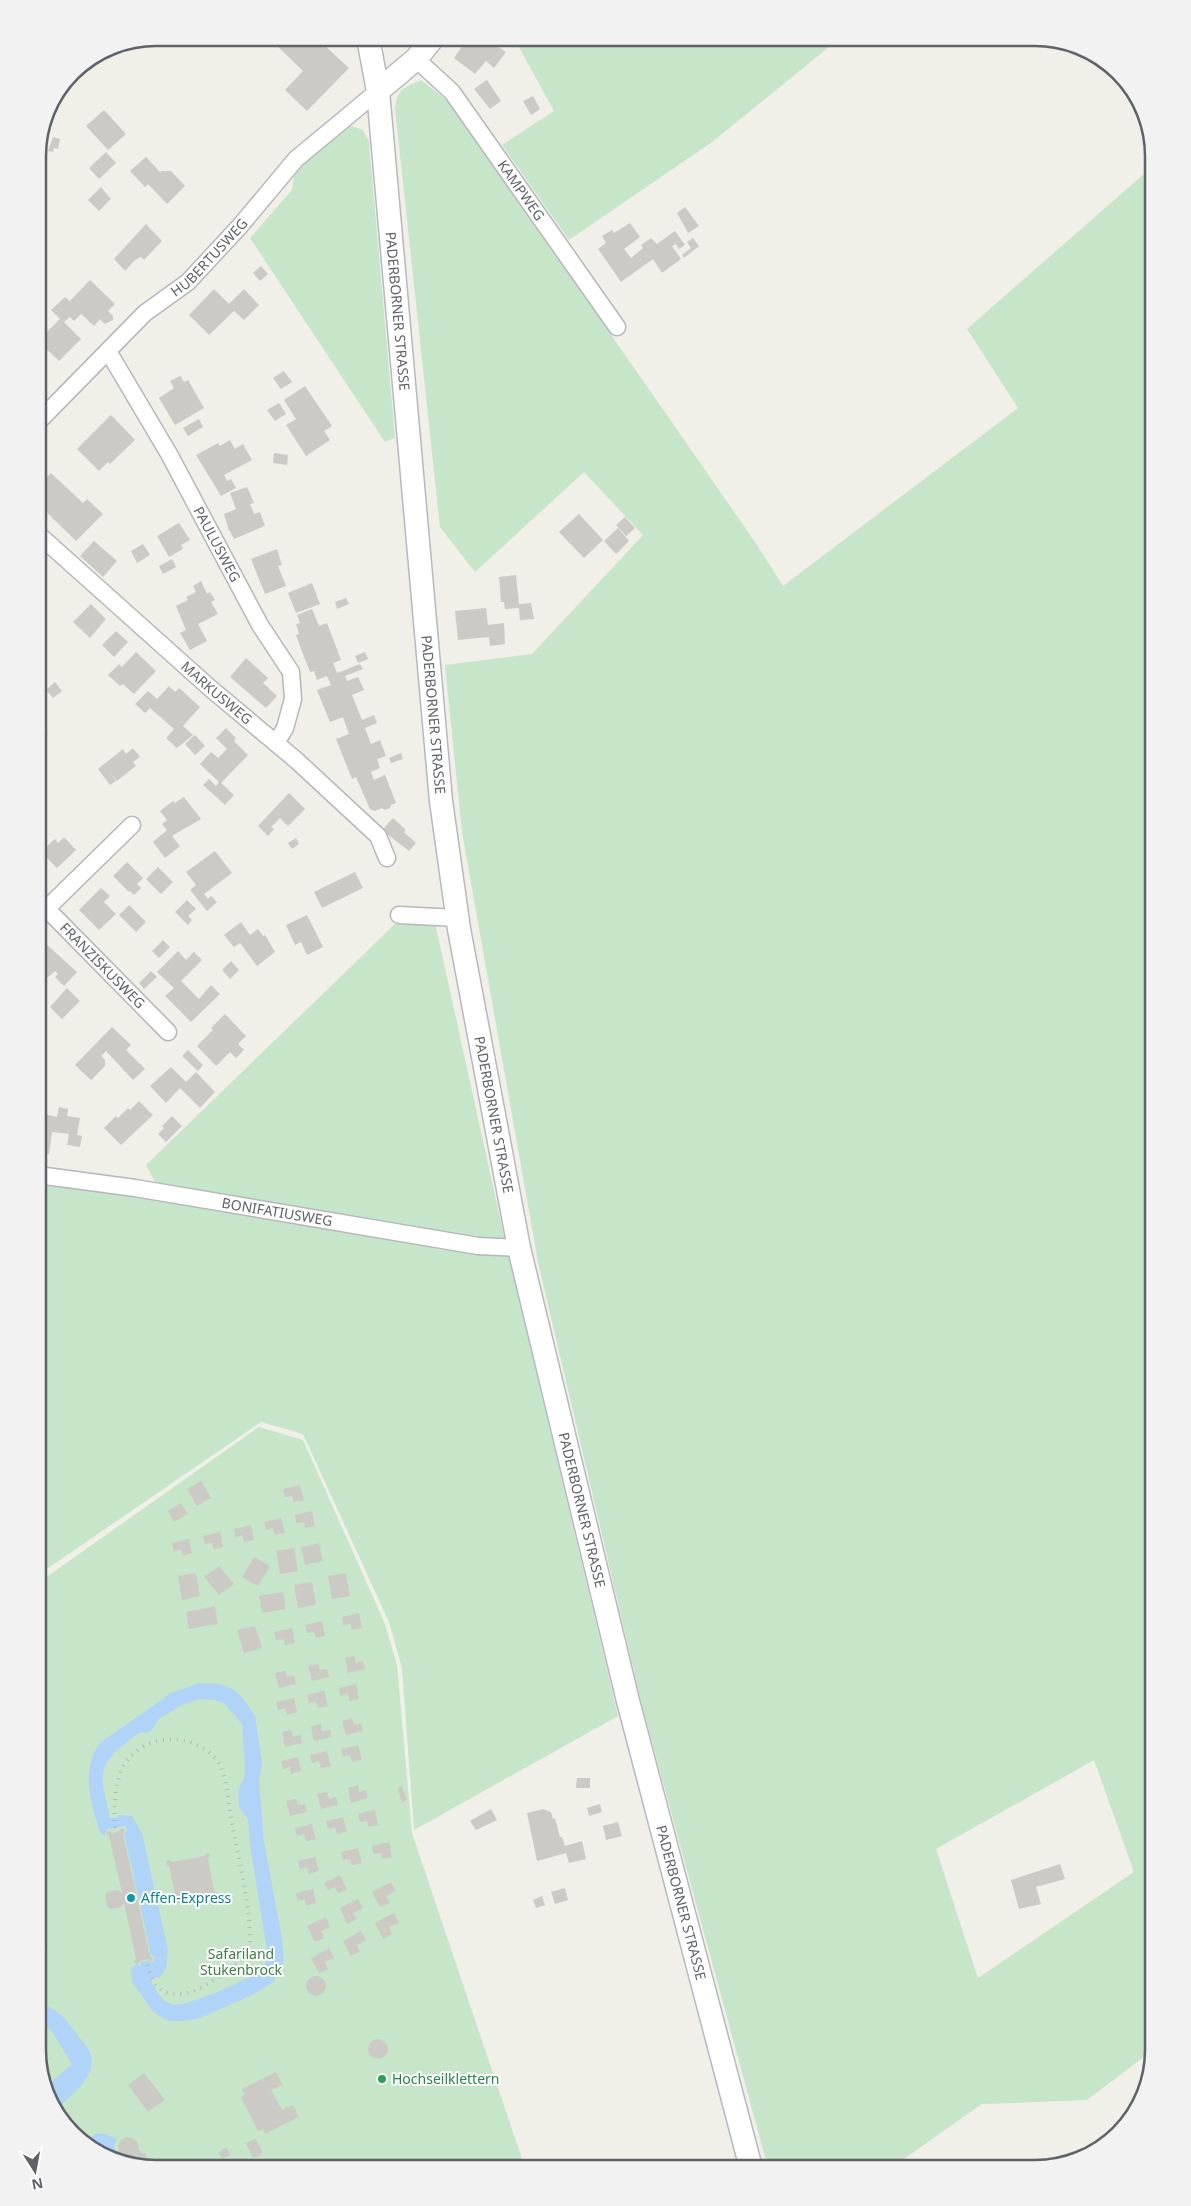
<svg xmlns="http://www.w3.org/2000/svg" width="1191" height="2206" font-family="'Noto Sans',sans-serif">
  <style>
    .green { fill: #c7e5c9; fill-rule: evenodd }
    .water { fill: #b0d4f8; fill-rule: evenodd }
    .building { fill: #cccac5 }
    .lines { fill: none; stroke-linecap: round; stroke-linejoin: round }
    .minor-casing { stroke: #b5b7bb; stroke-width: 19 }
    .secondary-casing { stroke: #b6b9be; stroke-width: 25 }
    .minor { stroke: #fff; stroke-width: 16 }
    .secondary { stroke: #fff; stroke-width: 22 }
    .rail { stroke: #b6b6b7; stroke-width: 4; stroke-dasharray: 1 6; stroke-linecap: butt }
    .culture-dot { fill: #0f9aa8; stroke: #fff; stroke-width: 2 }
    .leisure-dot { fill: #2e9e5b; stroke: #fff; stroke-width: 2 }
    .labels { text-anchor: middle; stroke-width: 4; stroke-linejoin: round; paint-order: stroke }
    .street-label { font-size: 14px; fill: #5f6267; stroke: #fff }
    .culture-label { font-size: 14px; fill: #0d838f; stroke: #fff; text-anchor: start }
    .park-label { font-size: 14px; fill: #3d8044; stroke: #fff }
    .leisure-label { font-size: 14px; fill: #27864d; stroke: #fff; text-anchor: start }
    .rim { fill: none; stroke: #5f6267; stroke-width: 2.5 }
  </style>
  <rect width="100%" height="100%" fill="#f0efe8"/>
  <path class="green" d="M514,38H840L712,142L569,240L502,145L554,111Z
    M421,80L450,103L755,542L783,586L1018,408L967,329L1153,166V2050L1087,2100L982,2104L891,2168H768L642,1705L538,1262L462,832L445,665L532,654L643,535L584,472L475,572L440,527L395,108C398,88 404,88 421,80ZM1094,1760L1134,1872L978,1978L936,1849Z
    M352,126L363,130L369,142L395,438L385,442L250,238L292,190L295,171L345,128Z
    M435,923L504,1236L618,1716L414,1830L402,1668L389,1622L303,1434L261,1422L38,1575V1182L165,1201L146,1165L395,924Z
    M259,1427L303,1440L385,1624L397,1665L412,1833L525,2168H149L90,2148L47,2096L38,2050V1583Z"/>
  <path class="water" d="M199,1683L219,1684L233,1689L242,1697L255,1715L262,1763L259,1780L264,1842L282,1938L284,1961L273,1982L254,1994L200,2018L184,2021H169L154,2013L132,1982L131,1968L135,1965H140L142,1961L153,1962L155,1957L151,1955L124,1833L127,1831L126,1827L124,1826L108,1829L105,1832V1836L100,1833C91,1802 80,1771 100,1743L171,1693ZM199,1699L215,1700L225,1704L242,1724L245,1768L244,1779L238,1789L239,1807L248,1819L250,1845L268,1957L261,1972C244,1979 187,2009 171,2004C161,2001 156,1990 151,1981L156,1977L159,1978L166,1968L168,1950L142,1833L132,1816L119,1815L117,1818H110C104,1785 92,1768 124,1745C128,1742 134,1735 140,1733C143,1732 147,1733 151,1731L159,1719L182,1705Z
    M49,2007C62,2013 68,2022 76,2033C80,2039 87,2046 90,2052C99,2076 72,2094 57,2109L47,2096L45,2088L72,2064L51,2030L46,2027L38,2031V2008Z
    M95,2134H105L117,2139L114,2145L116,2157L90,2148L85,2143Z"/>
  <path class="building" d="M277,38H329L323,44L349,68L307,111L285,90L303,71L273,42Z
    M468,38H499L494,44L506,52L494,68L486,61L475,74L454,58Z
    M487,80L501,101L490,109L474,89Z
    M533,96L540,109L531,115L523,101Z
    M104,110L126,134L108,150L86,126Z
    M53,137L60,139L58,149L54,148L53,152L48,151Z
    M106,152L116,163L99,179L89,168Z
    M146,157L160,172L162,171H171L185,186L167,204L148,184L145,187L130,171Z
    M101,187L111,199L99,211L88,200Z
    M685,207L699,226L688,233L677,213Z
    M630,223L640,237L624,249L631,258L643,248L641,245L651,238L657,244L675,231L685,245L679,249L676,244L672,246L681,259L662,273L653,259L621,282L598,249L606,243L602,236L612,230L614,233Z
    M146,224L162,241L144,260L141,257L135,260L125,271L114,259Z
    M693,238L699,246L684,258L682,255L691,248L687,242Z
    M261,266L268,274L260,281L253,273Z
    M90,280L115,304L108,311L113,316V320L105,324L100,319L94,326L81,314L74,321L70,317L64,322L81,339L59,361L38,341L60,319L51,310L65,297L70,301Z
    M214,289L229,304L244,289L259,305L244,320L234,311L209,335L189,315Z
    M284,371L292,382L281,389L273,378Z
    M180,376L184,382L188,380L204,408L175,425L159,398L174,388L170,381Z
    M305,386L332,426L324,431L330,440L306,456L286,425L296,419L284,400Z
    M279,403L286,414L275,421L267,410Z
    M111,415L135,440L110,464L108,462L99,471L77,449Z
    M199,419L203,427L188,436L183,428Z
    M230,440L235,449L243,444L252,460L224,475L227,481L231,479L236,488L221,496L196,455L218,443L220,446Z
    M274,453L288,455L287,465L273,463Z
    M51,473L83,503L87,499L103,514L76,541L38,504V486Z
    M247,487L254,503L250,504L254,514L260,512L265,526L234,539L230,531H229L224,514L236,509L230,493Z
    M579,514L603,540L584,558L559,532Z
    M625,517L635,528L626,536L616,525Z
    M179,523L190,540L181,545L183,549L169,557L157,536Z
    M618,528L629,541L616,554L604,541Z
    M94,541L117,561L103,577L80,556Z
    M143,544L150,555L137,563L131,551Z
    M277,549L282,565L278,566L286,586L265,594L251,559Z
    M172,559L176,567L163,574L159,566Z
    M516,575L519,604L531,603L534,619L520,620L519,608L505,609L504,602H501L499,577Z
    M201,581L207,594L210,592L215,600L211,602L218,614L198,624L207,641L190,650L180,633L186,630L176,606L188,600L186,597L196,592L193,586Z
    M312,583L320,604L296,613L288,593Z
    M346,598L349,604L337,609L335,602Z
    M91,604L106,619L90,638L73,622Z
    M486,608L488,625L504,623L505,644L490,646L489,637L458,640L455,611Z
    M312,609L319,626L327,623L341,660L333,663L337,673L360,664L363,669L345,676L347,681L358,677L364,690L352,695L362,720L374,715L377,723L365,728L371,744L380,740L386,756L377,759L380,768L371,772L374,780L385,775L396,803L391,805L390,808L385,810L382,808L375,811L370,809L356,777L352,779L336,739L349,734L343,717L330,722L317,690L331,685L327,676L317,680L314,671L310,672L303,654L296,635L299,634L296,624L300,623L297,615Z
    M116,631L128,642L114,657L102,645Z
    M136,652L156,671L134,694L123,684L120,686L108,675L119,664L122,667Z
    M365,652L368,659L358,663L355,656Z
    M246,658L268,678L263,683L277,696L266,708L230,677Z
    M55,682L62,691L53,698L46,690Z
    M169,686L175,692L179,688L200,707L183,726L193,735L177,748L166,738L174,729L150,708L145,713L135,704L148,691L157,699Z
    M40,725L48,734L38,744V727Z
    M226,728L236,738L234,741L248,755L221,783L234,795L225,805L203,785L209,779L216,786L219,782L200,764L211,752L218,758L227,749L216,738Z
    M195,735L205,746L195,755L185,744Z
    M133,748L140,757L133,762L136,766L117,781L109,772L116,781L110,785L98,769L123,749L126,754Z
    M401,753L403,759L391,763L389,758Z
    M289,793L305,809L288,826L280,818L271,827L274,829L268,836L258,826Z
    M184,797L201,819L172,836L180,846L165,858L153,842L167,830L162,824L167,820L160,811L173,801L175,803Z
    M393,818L406,830L404,832L416,843L409,851L382,830Z
    M64,837L76,850L57,868L41,852L55,839L58,843Z
    M296,838L299,844L292,849L288,843Z
    M215,851L232,873L204,894L208,899L211,896L217,902L207,911L190,890L196,885L186,872Z
    M127,862L143,878L137,884L141,888L134,895L130,891L129,892L113,876Z
    M158,867L173,882L161,894L146,879Z
    M355,872L363,888L322,908L314,892Z
    M101,888L110,896L104,902L116,914L99,930L79,910Z
    M187,900L196,909L188,916L192,920L188,925L175,912Z
    M129,905L146,922L136,932L119,915Z
    M307,915L323,947L307,955L301,942L295,945L286,925Z
    M241,922L250,935L258,929L263,936L265,935L275,952L257,966L240,943L234,947L224,935Z
    M163,940L170,947L159,958L152,951Z
    M45,943L77,972L64,986L55,977L58,974L55,971L47,978L38,969V950Z
    M178,951L186,960L194,952L202,960L181,981L199,999L211,985L220,994L191,1022L165,996L174,988L157,972Z
    M231,961L239,970L230,979L222,970Z
    M151,971L157,977L144,989L139,983Z
    M67,988L80,1001L62,1019L50,1007Z
    M225,1014L246,1036L238,1044L244,1050L236,1058L230,1052L216,1066L197,1046L213,1030L211,1028Z
    M112,1027L131,1045L126,1050L145,1069L133,1080L106,1051L101,1056L105,1060V1066L91,1080L75,1065Z
    M188,1050L203,1065L198,1071L182,1056Z
    M171,1067L186,1082L196,1072L215,1092L200,1108L180,1088L166,1103L150,1086Z
    M139,1101L153,1115L121,1145L104,1128L116,1116L118,1118L128,1108L130,1110Z
    M59,1107L68,1109L67,1116L80,1118L77,1135L82,1136L80,1147L67,1145L69,1134L52,1132L49,1154L38,1153V1110H43L48,1115L57,1117Z
    M172,1116L182,1126L166,1142L158,1134L164,1128L162,1126Z
    M201,1481L211,1498L197,1506L187,1489Z
    M300,1485L304,1500L294,1502L292,1496L285,1497L283,1489Z
    M181,1503L188,1514L174,1522L168,1511Z
    M312,1511L315,1526L305,1528L304,1522L296,1523L295,1515Z
    M281,1518L285,1533L275,1535L273,1528L266,1530L264,1522Z
    M251,1525L254,1540L244,1542L243,1535L236,1537L234,1529Z
    M220,1532L223,1547L214,1549L212,1543L205,1544L203,1536Z
    M189,1539L192,1553L183,1556L181,1549L174,1551L172,1543Z
    M319,1543L323,1561L305,1565L301,1547Z
    M294,1548L298,1571L280,1574L276,1551Z
    M254,1557L270,1566L258,1586L242,1577Z
    M219,1566L234,1584L219,1595L204,1577Z
    M196,1573L200,1596L182,1600L178,1576Z
    M346,1573L350,1596L332,1599L328,1576Z
    M312,1582L316,1605L298,1608L294,1585Z
    M283,1592L286,1609L262,1613L259,1596Z
    M215,1606L218,1624L189,1629L186,1612Z
    M359,1613L362,1628L352,1630L351,1624L343,1625L342,1617Z
    M322,1621L325,1636L316,1638L314,1632L307,1633L305,1625Z
    M255,1626L262,1648L244,1653L237,1630Z
    M292,1628L295,1643L285,1645L284,1639L276,1640L274,1632Z
    M354,1656L356,1663L363,1661L365,1669L348,1673L345,1658Z
    M318,1664L320,1670L327,1669L329,1677L312,1681L308,1666Z
    M285,1671L287,1677L294,1676L296,1684L279,1688L275,1673Z
    M356,1684L359,1699L349,1701L348,1694L340,1696L339,1688Z
    M324,1691L328,1706L318,1708L316,1702L309,1703L307,1695Z
    M294,1698L297,1712L287,1715L285,1708L278,1710L276,1702Z
    M352,1718L354,1725L361,1723L363,1731L346,1735L342,1721Z
    M321,1724L322,1731L330,1730L331,1737L314,1741L311,1727Z
    M291,1730L293,1737L300,1735L302,1743L285,1747L282,1732Z
    M358,1745L362,1760L352,1762L350,1755L343,1757L341,1749Z
    M327,1751L331,1766L321,1768L319,1761L312,1763L310,1755Z
    M298,1757L301,1771L291,1774L290,1767L283,1769L281,1761Z
    M577,1778H590V1788H576Z
    M358,1785L359,1792L366,1790L368,1798L351,1803L348,1788Z
    M402,1786L407,1800L402,1802L397,1788Z
    M327,1792L329,1799L336,1797L338,1805L321,1809L317,1794Z
    M296,1799L298,1805L305,1804L307,1812L290,1816L286,1801Z
    M600,1804L602,1812L589,1816L587,1808Z
    M491,1809L497,1820L476,1830L470,1821Z
    M543,1809L551,1812L553,1819L555,1818L560,1837H562L565,1846L582,1841L586,1859L569,1863L566,1853L537,1861L527,1813Z
    M375,1810L378,1825L368,1827L367,1821L360,1822L358,1814Z
    M343,1817L347,1832L337,1834L335,1827L328,1829L326,1821Z
    M618,1822L622,1836L606,1840L603,1826Z
    M312,1824L316,1839L306,1841L304,1834L297,1836L295,1828Z
    M122,1828L125,1830L123,1834L150,1956L153,1959L150,1962L148,1959L140,1961L137,1965L134,1962L136,1959L124,1903L121,1907L111,1909L107,1906L105,1896L107,1892L117,1890L122,1893L109,1836L106,1833L109,1831L112,1833L119,1831Z
    M389,1842L392,1857L382,1859L381,1853L373,1854L372,1846Z
    M358,1848L362,1863L352,1865L350,1859L343,1860L341,1852Z
    M208,1852L210,1855L208,1858L214,1891L218,1893L217,1896L212,1894L174,1904V1901L176,1899L169,1866L167,1865L166,1861L170,1860L172,1862L204,1856Z
    M315,1857L319,1871L309,1874L307,1867L300,1869L298,1861Z
    M1060,1864L1065,1879L1036,1887L1041,1904L1019,1909L1011,1880Z
    M340,1875L347,1889L338,1893L335,1887L328,1890L324,1883Z
    M391,1882L396,1891L386,1896L390,1903L380,1907L372,1892Z
    M565,1888L568,1900L555,1904L551,1892Z
    M313,1889L316,1903L306,1906L305,1899L298,1901L296,1893Z
    M542,1896L545,1905L536,1908L533,1900Z
    M358,1899L363,1908L353,1913L357,1919L347,1924L340,1908Z
    M394,1913L399,1923L389,1927L392,1934L383,1939L375,1923Z
    M326,1917L330,1927L321,1931L324,1938L315,1942L307,1926Z
    M361,1931L366,1940L357,1945L360,1952L351,1956L343,1941Z
    M38,1934L48,1945L38,1955Z
    M329,1948L334,1958L325,1962L328,1969L319,1973L311,1958Z
    M306 1986a10 10 0 1 1 20 0a10 10 0 1 1-20 0Z
    M368 2049a10 10 0 1 1 20 0a10 10 0 1 1-20 0Z
    M276,2072L283,2085L271,2090L282,2110L293,2105L299,2117L265,2134L263,2129L258,2131L241,2097L245,2095L242,2089Z
    M144,2073L165,2100L148,2112L128,2085Z
    M127,2137L133,2138L138,2143L139,2150L143,2154L144,2152L151,2163H157V2168H149L132,2163L130,2159L123,2158L119,2153L118,2146L121,2140Z
    M256,2139L263,2153L253,2158L246,2143Z
    M226,2147L231,2154L223,2159L218,2153Z
    M671,2159L676,2168H668L664,2162Z"/>
  <g class="lines">
    <g class="minor-casing">
      <g id="minor">
        <path id="s1" d="M416,59L452,92L617,327"/>
        <path id="s2" d="M108,351L169,454L260,625L291,672L293,699L285,728L276,743"/>
        <path id="s3" d="M38,422L145,313L188,282L240,226L296,159L378,91"/>
        <path id="s4" d="M38,534L210,688L296,760L378,836L387,858"/>
        <path id="s5" d="M38,900L168,1032"/>
        <path d="M399,915L457,918"/>
        <path d="M38,917L132,825"/>
        <path id="s6" d="M38,1175L135,1188L478,1246L519,1248"/>
      </g>
    </g>
    <g class="secondary-casing">
      <g id="secondary">
        <path id="s7" d="M368,38L378,91L441,801L459,929L519,1248L628,1701L751,2168"/>
        <path d="M378,91L416,59L433,38"/>
      </g>
    </g>
    <use href="#minor" class="minor"/>
    <use href="#secondary" class="secondary"/>
    <path class="rail" d="M115,1828C113,1812 115,1779 124,1765C144,1734 188,1731 213,1756C216,1758 218,1762 220,1765C227,1780 228,1801 231,1817C238,1857 249,1898 250,1938C250,1946 248,1952 243,1959C223,1973 182,2011 157,1986C151,1979 149,1968 145,1961"/>
  </g>
  <circle class="culture-dot" cx="131" cy="1898" r="5"/>
  <circle class="leisure-dot" cx="382" cy="2079" r="5"/>
  <g class="labels">
    <g class="street-label">
      <text dy="5" stroke="none"><textPath href="#s1" startOffset="169">KAMPWEG</textPath></text>
      <text dy="5" stroke="none"><textPath href="#s3" startOffset="238">HUBERTUSWEG</textPath></text>
      <text dy="5" stroke="none"><textPath href="#s7" startOffset="275">PADERBORNER STRASSE</textPath></text>
      <text dy="5" stroke="none"><textPath href="#s2" startOffset="222">PAULUSWEG</textPath></text>
      <text dy="5" stroke="none"><textPath href="#s4" startOffset="239">MARKUSWEG</textPath></text>
      <text dy="5" stroke="none"><textPath href="#s7" startOffset="680">PADERBORNER STRASSE</textPath></text>
      <text dy="5" stroke="none"><textPath href="#s5" startOffset="92">FRANZISKUSWEG</textPath></text>
      <text dy="5" stroke="none"><textPath href="#s7" startOffset="1085">PADERBORNER STRASSE</textPath></text>
      <text dy="5" stroke="none"><textPath href="#s6" startOffset="242">BONIFATIUSWEG</textPath></text>
      <text dy="5" stroke="none"><textPath href="#s7" startOffset="1490">PADERBORNER STRASSE</textPath></text>
      <text dy="5" stroke="none"><textPath href="#s7" startOffset="1895">PADERBORNER STRASSE</textPath></text>
    </g>
    <g class="culture-label">
      <text x="141" y="1903">Affen-Express</text>
    </g>
    <g class="park-label">
      <text x="241" y="1959">Safariland<tspan x="241" dy="16">Stukenbrock</tspan></text>
    </g>
    <g class="leisure-label">
      <text x="392" y="2084">Hochseilklettern</text>
    </g>
  </g>
  <path d="M0 0H1191V2206H0ZM156 46H1035A110 110 0 0 1 1145 156V2050A110 110 0 0 1 1035 2160H156A110 110 0 0 1 46 2050V156A110 110 0 0 1 156 46Z" fill="#f2f2f3" fill-rule="evenodd"/>
  <path class="rim" d="M156 46H1035A110 110 0 0 1 1145 156V2050A110 110 0 0 1 1035 2160H156A110 110 0 0 1 46 2050V156A110 110 0 0 1 156 46Z"/>
  <g transform="translate(35 2171) rotate(169)" stroke="#ffffff" stroke-width="4" paint-order="stroke">
  <path d="M0-4L9 19L0 12L-9 19Z" fill="#5f6267"/>
  <text y="-8" font-size="14" font-weight="bold" text-anchor="middle" fill="#5f6267">N</text>
  </g>
</svg>
